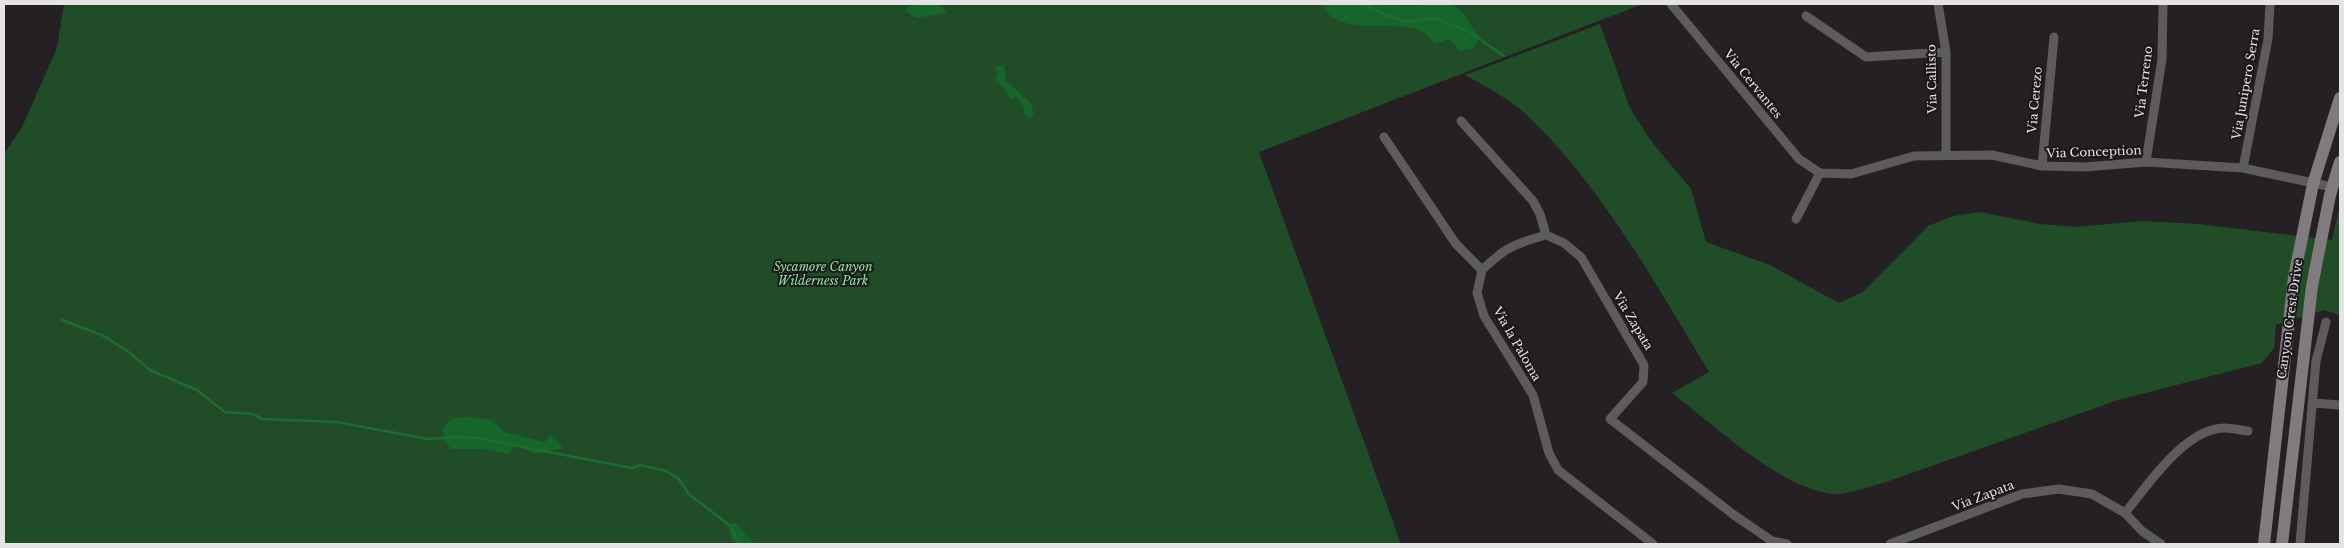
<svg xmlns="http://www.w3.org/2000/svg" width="2344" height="548" font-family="'Libre Baskerville',serif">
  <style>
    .green { fill: #204c28 }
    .forest { fill: #16652b }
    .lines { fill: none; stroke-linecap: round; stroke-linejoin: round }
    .stream { stroke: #1f6c32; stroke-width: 2.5 }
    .street { stroke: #5d5b5d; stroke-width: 9 }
    .secondary { stroke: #7f7b7e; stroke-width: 12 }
    .labels { text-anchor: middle; stroke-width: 4; stroke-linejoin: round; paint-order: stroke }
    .street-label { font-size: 12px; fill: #e6e3e5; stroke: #1b171b }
    .park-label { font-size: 12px; font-style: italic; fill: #8aec99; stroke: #1b171b }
  </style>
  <rect width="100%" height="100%" fill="#242024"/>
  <path class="green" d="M64,4H1643L1259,152L1401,544H4V154L22,127L57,48Z
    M1600,24L1630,108L1651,141L1691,189L1706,242L1770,265L1839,303L1863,292L1928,226L1953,216L1980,212L2040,224L2076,227L2141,221L2198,224L2332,240L2340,205V315L2324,310L2276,325L2274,348L2262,363L2118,400L1889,481C1874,485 1848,495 1833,494C1781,489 1714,425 1672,393L1709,372C1657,286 1601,186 1528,116C1510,99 1486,87 1465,75Z"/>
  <path class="forest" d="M914,4H938L947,13L916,18L904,10Z
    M1323,4L1420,6L1424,4H1452L1465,15L1479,37L1474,48L1460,51L1449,39L1435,44C1431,40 1426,33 1421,31C1396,19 1334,38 1323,4Z
    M1003,65L1006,72L1005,80L1030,102L1034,113L1030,119L1025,115L1023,107L1017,97L1011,100L1001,85L995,81L998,74L995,67Z
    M467,417L491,420L505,432L545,442L550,435L564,448L534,454L518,445L508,454L483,449H451L444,440L443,427L453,418Z
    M735,522L755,544H737L731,538L729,525Z"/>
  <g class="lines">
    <path class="stream" d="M1364,4L1385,15L1407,22L1435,18L1468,31L1504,56
      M62,320L104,336L130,353L150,370L197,390L225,412L253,414L262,419L336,422L428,439L454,437L477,438L621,466L632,468L640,465L666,471L679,479L689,494L729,525L740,544"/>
    <path class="street" d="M1671,4L1799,159L1820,173
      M1938,4L1946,52V154
      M1806,16L1866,57L1946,52
      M1461,121L1533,201L1540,214L1546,235L1564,243L1581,257L1644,365L1643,382L1610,419L1734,515L1772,541L1787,544
      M1384,137L1456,244L1482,270
      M2146,162L2162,59L2163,4
      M2042,166L2054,37
      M2243,168L2268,39L2270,4
      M1796,219L1820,173L1851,174L1914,156L1992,155L2042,166L2085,167L2146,162L2243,168L2332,187
      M1482,270L1477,293L1484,316L1533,395L1549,453L1558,470L1653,544
      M1482,270C1506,247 1514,244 1546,235
      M2313,403L2340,405
      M2125,513C2148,485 2185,428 2225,428C2232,428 2240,430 2248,431
      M1890,544L2022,494L2059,489L2092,494L2125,513L2142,531L2161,544
      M2300,544L2316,361L2326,322"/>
    <path class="secondary" d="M2264,544L2294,277L2313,184L2340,98
      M2282,544L2312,286L2330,195L2340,162"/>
  </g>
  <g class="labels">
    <g class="street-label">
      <text transform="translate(1932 79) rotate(-91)" y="4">Via Callisto</text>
      <text transform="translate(2144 82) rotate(-83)" y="4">Via Terreno</text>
      <text transform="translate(1753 84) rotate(51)" y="4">Via Cervantes</text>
      <text transform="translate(2246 84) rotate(-80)" y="4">Via Junipero Serra</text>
      <text transform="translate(2035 100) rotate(-85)" y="4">Via Cerezo</text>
      <text transform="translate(2094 152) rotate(-2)" y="4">Via Conception</text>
      <text transform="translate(2290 319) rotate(-82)" y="4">Canyon Crest Drive</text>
      <text transform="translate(1633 321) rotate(59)" y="4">Via Zapata</text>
      <text transform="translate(1517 344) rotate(60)" y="4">Via la Paloma</text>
      <text transform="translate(1983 496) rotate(-21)" y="4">Via Zapata</text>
    </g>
    <g class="park-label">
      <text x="823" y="271">Sycamore Canyon<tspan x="823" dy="14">Wilderness Park</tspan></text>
    </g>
  </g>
  <rect width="2344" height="548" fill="none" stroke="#e6e3e5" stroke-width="10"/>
</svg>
